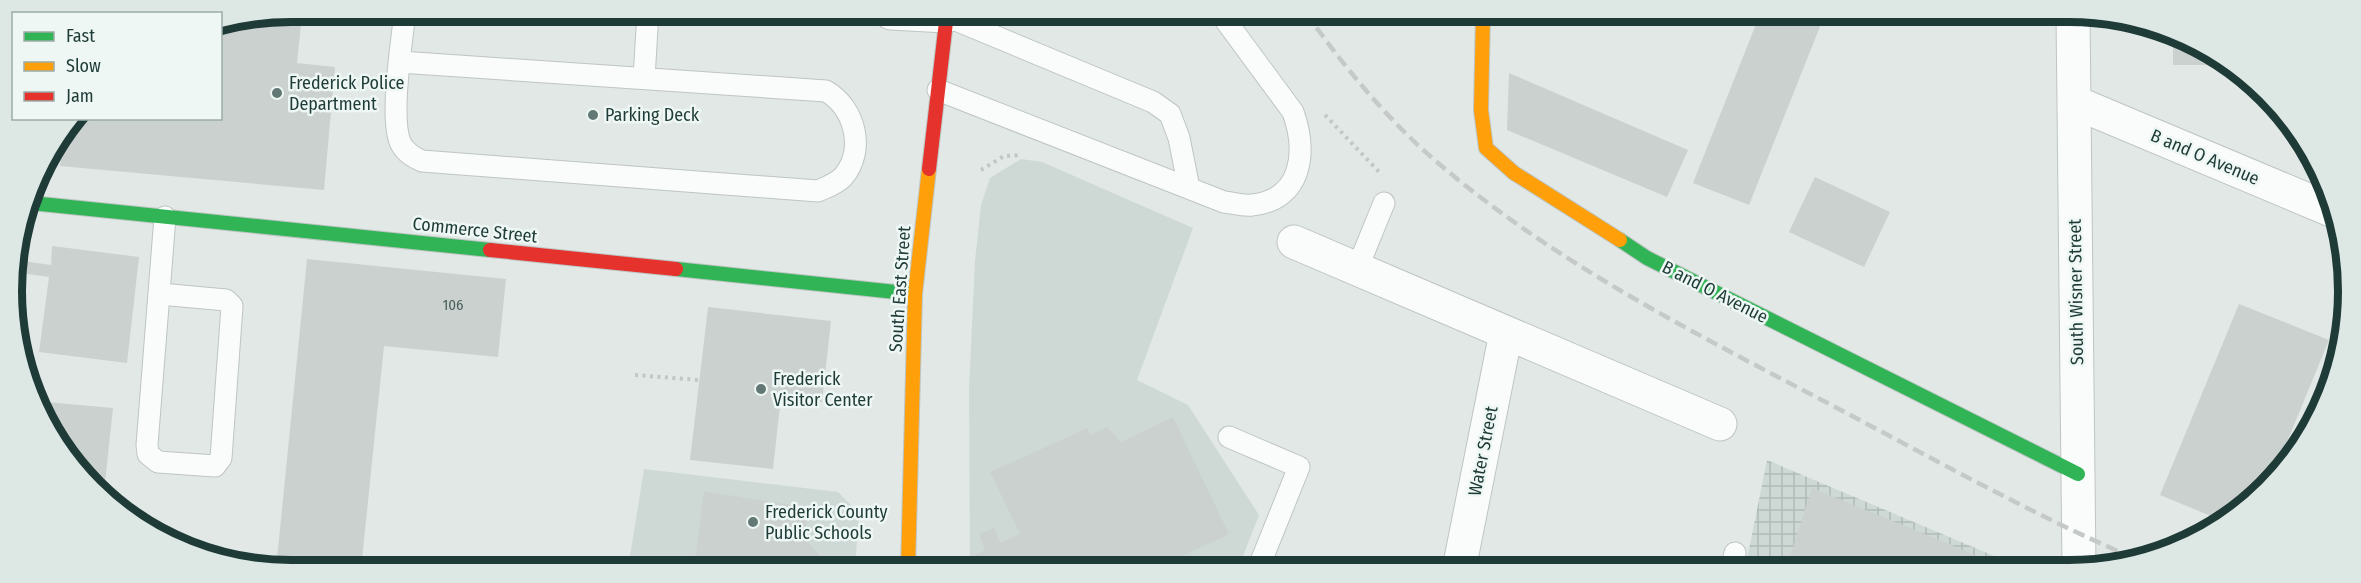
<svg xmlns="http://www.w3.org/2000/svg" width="2361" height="583" font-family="'Fira Sans Condensed',sans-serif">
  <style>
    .built { fill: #ced9d6 }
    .industrial { fill: url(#industrial-grid) }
    .building { fill: #cbd1cf }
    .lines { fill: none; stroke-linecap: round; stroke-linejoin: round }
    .lane-casing { stroke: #bec5c3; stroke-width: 23 }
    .street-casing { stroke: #bec5c3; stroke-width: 35 }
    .fast-casing { stroke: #bdc5c3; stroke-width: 16 }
    .slow-casing { stroke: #bdc5c3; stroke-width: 16 }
    .jam-casing { stroke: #bdc5c3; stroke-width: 16 }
    .path { stroke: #bfc8c7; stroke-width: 4; stroke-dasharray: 3 4.5; stroke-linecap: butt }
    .lane { stroke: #fafcfb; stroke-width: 21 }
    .street { stroke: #fafcfb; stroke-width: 33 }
    .fast { stroke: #30b455; stroke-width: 14 }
    .slow { stroke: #ff9f0a; stroke-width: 14 }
    .jam { stroke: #e5322d; stroke-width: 14 }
    .rail { stroke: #c5cac9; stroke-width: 4.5; stroke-dasharray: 12 6; stroke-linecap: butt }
    .poi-dot { fill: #627874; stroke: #eef7f4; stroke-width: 2 }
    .labels { text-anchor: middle; stroke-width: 5; stroke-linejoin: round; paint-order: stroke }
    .number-label { font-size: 15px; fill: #49605d }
    .poi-label { font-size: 18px; fill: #1e3b37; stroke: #eef7f4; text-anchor: start }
    .street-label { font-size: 18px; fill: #1e3b37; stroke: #eef7f4 }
    .rim { fill: none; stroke: #1e3b37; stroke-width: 8 }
  </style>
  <defs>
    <pattern id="industrial-grid" width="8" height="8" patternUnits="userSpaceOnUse" patternTransform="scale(1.5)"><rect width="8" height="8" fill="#ced9d6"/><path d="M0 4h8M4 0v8" fill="none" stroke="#b0bbb8"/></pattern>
  </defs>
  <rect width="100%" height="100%" fill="#e1e8e6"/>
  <path class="built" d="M1021,159L1042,162L1193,228L1137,380L1188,405L1259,515L1238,569H970L969,389L975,261L981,205L990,178Z
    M644,469L838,492L859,513L855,569H628Z"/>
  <path class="industrial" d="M1767,460L2025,569H1745Z"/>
  <path class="building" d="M1760,14H1825L1749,205L1693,183Z
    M254,19L301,24L297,63L335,67L324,190L60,166L62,140L79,118H220V26Z
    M2173,37L2210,50L2227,65H2173Z
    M1509,73L1688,150L1667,197L1507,130Z
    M1815,177L1890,212L1864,267L1789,232Z
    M52,246L139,257L127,363L39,352L49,277L13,272L16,260L51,265Z
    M307,259L506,279L498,357L384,346L361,569H276Z
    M2239,304L2329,340L2268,488L2223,521L2160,495Z
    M708,307L831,321L822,402L781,397L773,469L690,460Z
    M46,402L113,408L104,492L70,462L45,414Z
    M1173,417L1229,534L1155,569H976L970,558L985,550L979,534L994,528L1000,543L1020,534L990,472L1088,428L1090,435L1107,427L1121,442Z
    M1812,488L1949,544L2006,569H1786Z
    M704,491L808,508L804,537L831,569H694Z"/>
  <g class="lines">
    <g class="lane-casing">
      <path id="lane" d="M946,16L1153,102L1170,114L1179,138L1189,188
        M400,62L826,91C855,108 866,150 843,177C836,184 827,187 818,191L422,161C413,157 406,153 401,144C389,120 402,41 405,12
        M644,78L648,12
        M938,90L1224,202C1233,203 1243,206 1252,205C1303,200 1307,151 1293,112L1220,13
        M1357,269L1384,203
        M160,294L226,300L232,306L221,458L215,466L158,462L148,454L147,445L165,217
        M1229,437L1299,467L1258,569
        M1731,569L1735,553"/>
    </g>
    <g class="street-casing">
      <path id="street" d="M891,13L946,16
        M2073,14L2079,569
        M2074,102L2336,212
        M1294,242L1720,424
        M1459,569L1506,333"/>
    </g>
    <g class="fast-casing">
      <path id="fast" d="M31,203L490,250
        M1620,240L1647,258L2078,474
        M676,269L915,294"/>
    </g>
    <g class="slow-casing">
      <path id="slow" d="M1483,14L1481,110L1486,148L1514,173L1620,240
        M908,569L915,294L929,169"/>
    </g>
    <g class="jam-casing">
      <path id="jam" d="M929,169L947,13
        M490,250L676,269"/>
    </g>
    <path class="path" d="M1325,115L1382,175
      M981,170L1004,156L1021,155
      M635,375L699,380"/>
    <use href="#lane" class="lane"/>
    <use href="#street" class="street"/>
    <use href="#fast" class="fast"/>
    <use href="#slow" class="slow"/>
    <use href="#jam" class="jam"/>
    <path class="rail" d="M1306,13C1340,61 1378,108 1421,148C1542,257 1691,331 1835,407C1934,459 2033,515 2136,559"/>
  </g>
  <g class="poi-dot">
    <circle cx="277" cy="93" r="6"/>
    <circle cx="593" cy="115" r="6"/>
    <circle cx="761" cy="389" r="6"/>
    <circle cx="753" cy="522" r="6"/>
  </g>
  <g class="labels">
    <g class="number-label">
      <text x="453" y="310">106</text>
    </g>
    <g class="poi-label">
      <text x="289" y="89">Frederick Police<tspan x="289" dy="21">Department</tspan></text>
      <text x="605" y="121">Parking Deck</text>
      <text x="773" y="385">Frederick<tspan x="773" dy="21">Visitor Center</tspan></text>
      <text x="765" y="518">Frederick County<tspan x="765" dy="21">Public Schools</tspan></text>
    </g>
    <g class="street-label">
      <text transform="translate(2205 157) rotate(23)" y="6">B and O Avenue</text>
      <text transform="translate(475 230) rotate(6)" y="6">Commerce Street</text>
      <text transform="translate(900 289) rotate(-86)" y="6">South East Street</text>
      <text transform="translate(1715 292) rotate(27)" y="6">B and O Avenue</text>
      <text transform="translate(2076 292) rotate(-91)" y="6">South Wisner Street</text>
      <text transform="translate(1483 451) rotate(-79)" y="6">Water Street</text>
    </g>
  </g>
  <path d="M0 0H2361V583H0ZM291 22H2069A269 269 0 0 1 2338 291V291A269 269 0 0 1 2069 560H291A269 269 0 0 1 22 291V291A269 269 0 0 1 291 22Z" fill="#dde8e5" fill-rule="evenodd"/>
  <path class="rim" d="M291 22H2069A269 269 0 0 1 2338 291V291A269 269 0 0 1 2069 560H291A269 269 0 0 1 22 291V291A269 269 0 0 1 291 22Z"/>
  <rect x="12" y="12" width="210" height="108" fill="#eef7f4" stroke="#9baca8" stroke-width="1.5"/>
  <rect x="24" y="32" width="30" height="9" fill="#30b455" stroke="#9baca8" stroke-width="1.5"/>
  <text x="66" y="42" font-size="18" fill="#1e3b37">Fast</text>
  <rect x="24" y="62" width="30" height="9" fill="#ff9f0a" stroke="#9baca8" stroke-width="1.5"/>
  <text x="66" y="72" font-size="18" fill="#1e3b37">Slow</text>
  <rect x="24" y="92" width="30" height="9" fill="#e5322d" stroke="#9baca8" stroke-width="1.5"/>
  <text x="66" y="102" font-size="18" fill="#1e3b37">Jam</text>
</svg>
